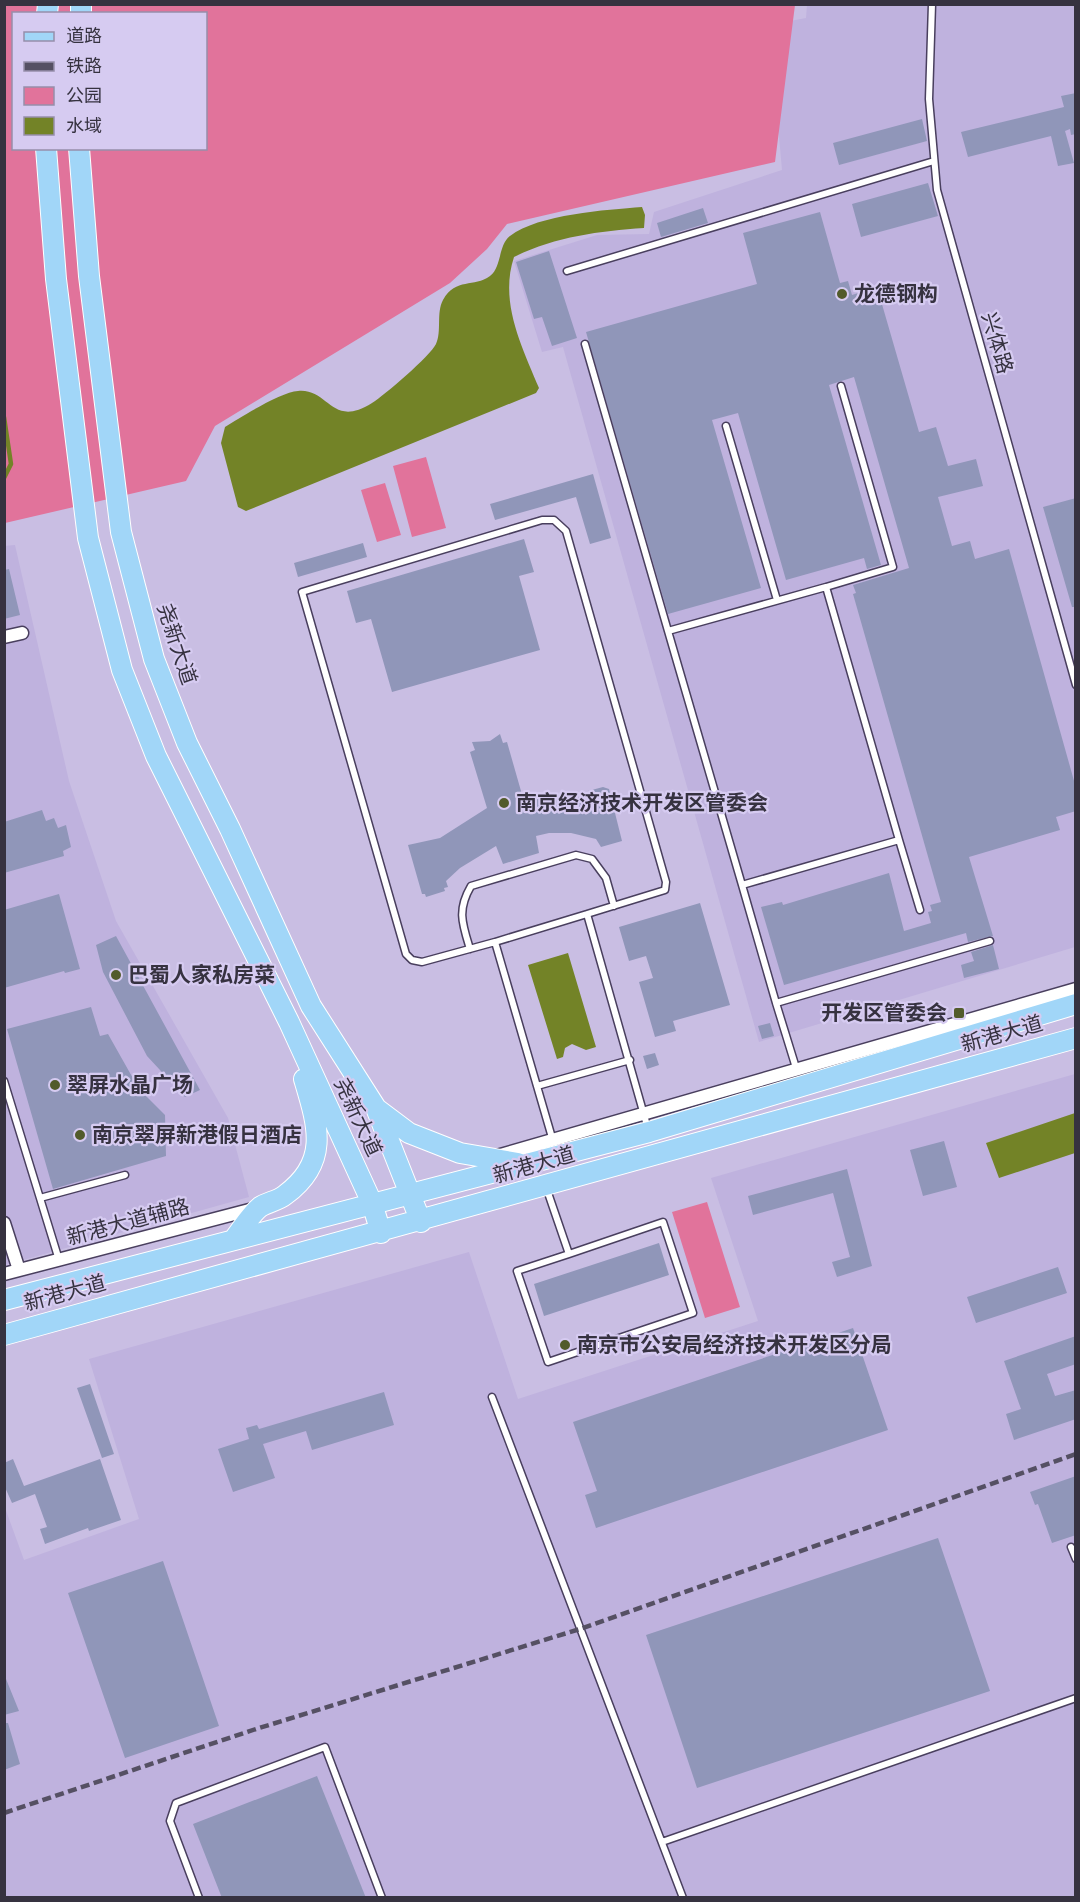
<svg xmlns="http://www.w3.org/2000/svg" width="1080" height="1902" font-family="'PT Sans Narrow','Noto Sans SC',sans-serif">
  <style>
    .built { fill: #bfb2de }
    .green { fill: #e1739b; fill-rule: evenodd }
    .water { fill: #738327 }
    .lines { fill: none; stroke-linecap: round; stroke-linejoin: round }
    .stream { stroke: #738327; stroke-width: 4.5 }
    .building { fill: #9096b9 }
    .service-casing { stroke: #493f5e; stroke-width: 9 }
    .minor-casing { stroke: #493f5e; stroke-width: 15 }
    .primary-casing { stroke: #fff; stroke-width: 22 }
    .service { stroke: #fff; stroke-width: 6 }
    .minor { stroke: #fff; stroke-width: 12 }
    .primary { stroke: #a1d6f8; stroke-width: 20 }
    .rail { stroke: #555063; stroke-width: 4.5; stroke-dasharray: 9 4.5; stroke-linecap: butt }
    .poi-dot { fill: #525b2b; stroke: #d6cbf1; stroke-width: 2 }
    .labels { text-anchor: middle; stroke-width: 4.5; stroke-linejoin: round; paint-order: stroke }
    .poi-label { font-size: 21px; font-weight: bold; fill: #363240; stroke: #d6cbf1; text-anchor: start }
    .street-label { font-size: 21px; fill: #363240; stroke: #d6cbf1 }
  </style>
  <rect width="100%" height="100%" fill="#c9bee3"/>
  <path class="built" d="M807,5H1075V947L759,1042L563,347L542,352L514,261L597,235L649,234L654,212L782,170L769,25L806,18Z
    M15,545L69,781L116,921L228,1118L249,1197L5,1265L4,546Z
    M1075,1074V1897H5L4,1505L24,1560L139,1519L89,1359L469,1252L518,1399L758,1321L711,1178Z"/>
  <path class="green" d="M4,5H795L775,162L507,224L487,249L450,283L215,426L186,481L5,523ZM14,14H206V148H14Z
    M426,457L446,528L412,537L393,466Z
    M385,483L401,535L377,542L361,490Z
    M707,1202L740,1307L705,1318L672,1212Z"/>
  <path class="water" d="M642,207L645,215L644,228C599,231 554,237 514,257C499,302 522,347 539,388L536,393L246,511L238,507L221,443L225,427C241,417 281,392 298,391C329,388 331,429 372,403C385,395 430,356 436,344C442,331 436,313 443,300C456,277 474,288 490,276C502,267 498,245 510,236C539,214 606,210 642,207Z
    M568,953L596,1047L586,1050L572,1044L565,1048L563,1057L557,1059L528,965Z
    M1075,1113V1153L999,1178L986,1143Z"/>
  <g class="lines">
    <path class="stream" d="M4,417L11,464L4,478"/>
  </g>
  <path class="building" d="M1076,93V134L1071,135L1070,129L1065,131L1074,163L1058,166L1051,136L968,157L961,132L1064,107L1061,96Z
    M922,119L927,141L839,165L833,143Z
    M928,183L938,216L861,237L852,204Z
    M703,208L708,223L661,237L657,223Z
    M820,212L840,283L848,281L852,295L877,287L919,432L936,427L948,466L976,459L983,486L938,497L952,546L970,541L975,559L1009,549L1076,788V811L1056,817L1060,830L969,857L993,936L968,942L966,933L784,985L761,907L782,902L783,905L889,873L904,931L931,923L928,912L932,911L930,905L941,902L853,594L856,593L853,585L909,568L854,377L829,385L881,565L867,569L864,558L786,580L738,413L712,420L761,588L668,614L586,332L757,284L743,233Z
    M549,251L577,338L552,346L542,317L534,319L516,262Z
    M593,474L611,538L590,544L576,497L495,520L490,504Z
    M1076,498V607H1072L1043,507Z
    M524,539L534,572L519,576L540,650L392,692L371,619L356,623L347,591Z
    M363,543L367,557L298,577L294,563Z
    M9,569L20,615L4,619V570Z
    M500,734L503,743L507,742L523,798L559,795L590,798L588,791L603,787L609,789L622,841L601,847L596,839L571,833H549L536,836L539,853L503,864L496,846L460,868L446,881L448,887L444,888L445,891L426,897L425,894H422L408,845L440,838L487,808L470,752L475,750L472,742L490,741Z
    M42,810L46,821L54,818L58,828L66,825L71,847L63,851L64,856L4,873V822Z
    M59,894L80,969L65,973L64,971L4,988V910Z
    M700,903L730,1005L673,1021L676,1031L655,1037L639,982L653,978L646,956L629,961L619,927Z
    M116,936L200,1090L185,1097L147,1056L103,972L96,945Z
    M993,945L999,969L964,978L961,965L974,961L971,952Z
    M91,1007L100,1036L108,1034L139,1089L165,1115L166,1156L53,1189L7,1029Z
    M770,1023L774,1036L762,1039L758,1026Z
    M655,1053L659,1065L647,1069L643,1056Z
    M944,1141L957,1187L923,1196L910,1150Z
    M847,1169L872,1266L837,1277L832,1262L850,1257L833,1193L753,1215L748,1196Z
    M659,1243L669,1275L544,1316L534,1284Z
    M1058,1267L1067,1293L976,1323L967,1297Z
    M853,1328L888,1430L596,1528L585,1495L597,1491L573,1422Z
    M1076,1336V1364L1047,1374L1055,1396L1076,1390V1419L1014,1440L1006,1414L1021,1409L1004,1361Z
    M90,1384L114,1454L102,1458L77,1388Z
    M384,1392L394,1425L312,1450L306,1431L263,1444L275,1478L233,1492L218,1449L249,1439L246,1428L257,1425L259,1429Z
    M13,1459L24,1486L100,1459L121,1520L89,1531L88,1528L45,1544L40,1529L47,1527L35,1494L12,1503L4,1485V1463Z
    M1076,1476V1535L1052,1543L1038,1504L1035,1505L1030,1492Z
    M938,1538L990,1691L697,1788L646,1635Z
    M163,1561L219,1726L125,1758L68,1593Z
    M4,1674L19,1711L4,1715Z
    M4,1723H8L20,1764L4,1770Z
    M317,1776L366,1898H222L193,1824Z"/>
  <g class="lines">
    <g class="service-casing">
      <path id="service" d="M932,4L929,99L937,190L1076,685
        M567,271L934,161
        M585,344L668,631
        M726,426L777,600
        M826,587L893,567L841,386
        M742,885L668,631L826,587L899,840
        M495,942L587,914
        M470,949C462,923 457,910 471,886L576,855L592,859L606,878L614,906
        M776,1003L742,885L899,840L920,910
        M797,1071L776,1003L990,941
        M4,1081L59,1260
        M537,1086L630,1060
        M553,1141L495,942L422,962L412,960L406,954L302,592L542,520H554L566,531L666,882L665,890L587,914L648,1129
        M546,1187L569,1254L517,1271L548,1362L693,1313L663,1222L569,1254
        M40,1198L125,1175
        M492,1397L683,1898
        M1071,1547L1076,1559
        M662,1842L1076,1698
        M199,1898L170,1821L176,1803L325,1747L382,1898"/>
    </g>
    <g class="minor-casing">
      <path id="minor" d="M4,637L22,633
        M497,1156L1076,989
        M4,1223L19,1270
        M4,1274L257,1208"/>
    </g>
    <g class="primary-casing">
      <path id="primary" d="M47,14L48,4
        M81,14V4
        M46,148L56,279L88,538L122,670L156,756L289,1022L372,1203L381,1233
        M79,148L89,276L121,532L154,659L187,743L230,829L311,1006L376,1108L421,1222
        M377,1109L409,1133L460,1153L518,1163
        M234,1239C242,1229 250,1215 260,1207C267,1202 278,1201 285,1195C330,1162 318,1126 304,1079
        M4,1300L649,1132L1076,1004
        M4,1335L1076,1038"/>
    </g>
    <use href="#service" class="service"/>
    <use href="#minor" class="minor"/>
    <use href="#primary" class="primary"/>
    <path class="rail" d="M4,1813L256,1729L580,1629L1076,1454"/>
  </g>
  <g class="poi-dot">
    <circle cx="842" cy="294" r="6"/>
    <circle cx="504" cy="803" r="6"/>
    <circle cx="116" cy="975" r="6"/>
    <rect x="953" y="1007" width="12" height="12" rx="3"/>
    <circle cx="55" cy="1085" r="6"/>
    <circle cx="80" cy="1135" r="6"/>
    <circle cx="565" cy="1345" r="6"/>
  </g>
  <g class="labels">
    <g class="poi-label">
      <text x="854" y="301">龙德钢构</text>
      <text x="516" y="810">南京经济技术开发区管委会</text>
      <text x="128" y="982">巴蜀人家私房菜</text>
      <text x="947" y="1020" text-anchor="end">开发区管委会</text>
      <text x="67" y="1092">翠屏水晶广场</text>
      <text x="92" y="1142">南京翠屏新港假日酒店</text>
      <text x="577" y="1352">南京市公安局经济技术开发区分局</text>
    </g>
    <g class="street-label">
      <text transform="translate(997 343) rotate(74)" y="7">兴体路</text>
      <text transform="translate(177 644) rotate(72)" y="7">尧新大道</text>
      <text transform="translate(1002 1034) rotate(-16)" y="7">新港大道</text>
      <text transform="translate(358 1117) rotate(65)" y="7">尧新大道</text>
      <text transform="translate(534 1165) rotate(-16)" y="7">新港大道</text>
      <text transform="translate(128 1222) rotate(-15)" y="7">新港大道辅路</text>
      <text transform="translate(65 1293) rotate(-15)" y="7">新港大道</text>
    </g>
  </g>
  <rect width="1080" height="1902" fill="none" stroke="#363240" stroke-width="12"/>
  <rect x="12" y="12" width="195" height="138" fill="#d6cbf1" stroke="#968eaa" stroke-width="1.5"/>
  <rect x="24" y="32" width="30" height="9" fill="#a1d6f8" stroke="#968eaa" stroke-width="1.5"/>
  <text x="66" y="42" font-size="18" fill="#363240">道路</text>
  <rect x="24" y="62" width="30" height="9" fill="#555063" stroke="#968eaa" stroke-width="1.5"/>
  <text x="66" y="72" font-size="18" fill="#363240">铁路</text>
  <rect x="24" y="87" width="30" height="18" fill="#e1739b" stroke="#968eaa" stroke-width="1.5"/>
  <text x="66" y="102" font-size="18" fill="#363240">公园</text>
  <rect x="24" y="117" width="30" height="18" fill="#738327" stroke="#968eaa" stroke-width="1.5"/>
  <text x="66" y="132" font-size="18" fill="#363240">水域</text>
</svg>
